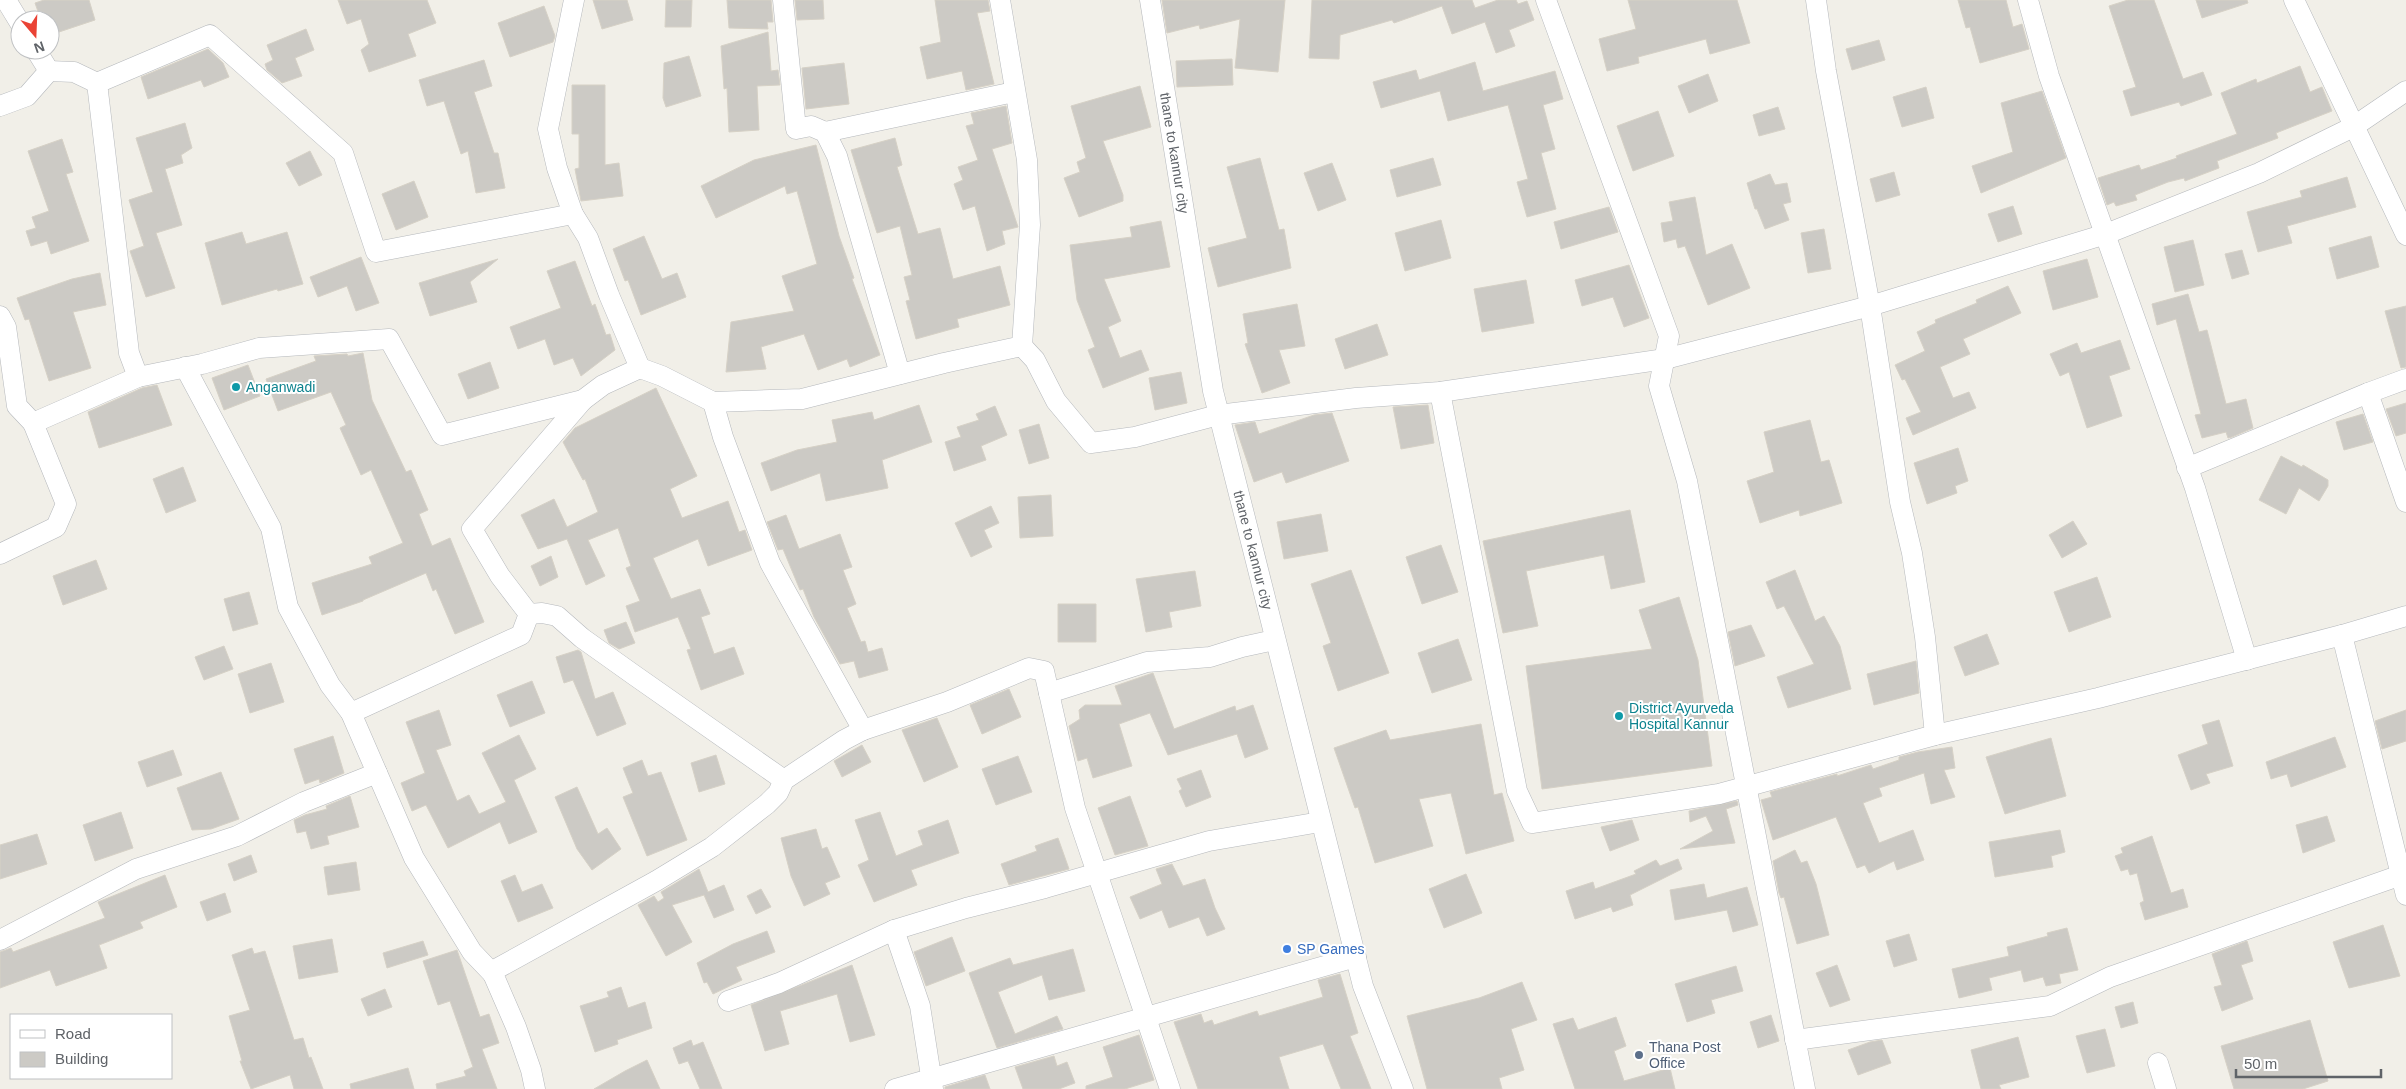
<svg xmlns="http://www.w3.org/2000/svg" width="2406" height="1089" font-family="Helvetica,sans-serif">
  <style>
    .building { fill: #cccac5; stroke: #d6d1c6 }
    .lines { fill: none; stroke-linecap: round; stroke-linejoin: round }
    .minor-casing { stroke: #b5b8bc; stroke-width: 21 }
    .minor { stroke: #fff; stroke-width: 20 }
    .culture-dot { fill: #0f9aa8; stroke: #fff; stroke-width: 2 }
    .shop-dot { fill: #3f7fe0; stroke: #fff; stroke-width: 2 }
    .service-dot { fill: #5c6f8a; stroke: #fff; stroke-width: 2 }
    .labels { text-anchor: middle; stroke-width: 4; stroke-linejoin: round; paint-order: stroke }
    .street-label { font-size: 14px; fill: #5f6368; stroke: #fff }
    .culture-label { font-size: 14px; fill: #0d838f; stroke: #fff; text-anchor: start }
    .shop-label { font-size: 14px; fill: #366cbe; stroke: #fff; text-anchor: start }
    .service-label { font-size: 14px; fill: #4e5e75; stroke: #fff; text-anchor: start }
  </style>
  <rect width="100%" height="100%" fill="#f1efe8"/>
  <path class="building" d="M44,0H89L95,20L50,35V20H41L35,3Z
    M338,0H427L436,23L408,34L416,56L369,72L361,50L369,44L361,19L347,24Z
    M593,0H627L633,20L602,29Z
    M666,0H692L691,27H665Z
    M727,0H771L773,22H767L768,29L729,28Z
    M795,0H823L824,19L797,20Z
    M935,0H988L990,11L977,13L994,84L966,90L962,71L927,79L920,47L941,42Z
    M1162,0H1285L1278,72L1235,68L1240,19L1200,29L1199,25L1167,33Z
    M1312,0H1472L1475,8L1498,0H1516L1518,4L1527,1L1534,20L1509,30L1515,46L1496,53L1485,22L1452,34L1442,6L1394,23L1392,20L1340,35L1339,59L1309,58Z
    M1628,0H1737L1750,43L1710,54L1706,39L1638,57L1639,63L1607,71L1599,39L1636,29Z
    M1958,0H2006L2013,27L2022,24L2029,49L1980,63L1970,27L1966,28Z
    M2128,0H2154L2183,79L2203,72L2212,95L2181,106L2179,102L2131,116L2123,91L2136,87L2109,6Z
    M2196,0H2247L2248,3L2202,18Z
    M544,6L555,36L553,42L510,57L498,23Z
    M306,29L314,50L295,58L302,76L282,83L267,70L265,64L273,60L267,45Z
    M768,32L771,71L778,70L780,85L757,86L759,130L729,132L727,88L724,89L721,46Z
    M1879,40L1885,60L1852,70L1846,49Z
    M208,49L223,63L229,77L204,87L201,80L148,99L141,77Z
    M689,56L701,96L666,107L663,98L664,63Z
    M1232,59L1233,85L1177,87L1176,61Z
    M484,60L492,86L474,92L494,153H498L505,188L476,193L468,151L461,154L444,101L427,106L419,80Z
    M1475,62L1483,91L1555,71L1563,99L1543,105L1555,149L1541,153L1556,209L1527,217L1517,182L1528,179L1508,105L1448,121L1440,91L1381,108L1373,82L1416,70L1419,80Z
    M844,63L849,104L806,109L802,68Z
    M2300,66L2310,92L2322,87L2332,111L2276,133L2278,138L2217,161L2219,168L2185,181L2184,178L2168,182L2135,195L2137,200L2116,206L2114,202L2107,205L2098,178L2139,165L2141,170L2177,158L2176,156L2237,134L2221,93L2256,79L2257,83Z
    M1708,74L1718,101L1689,113L1678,86Z
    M572,85H605V165L619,163L623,196L581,201L575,169L579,168V134H572Z
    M1140,86L1151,127L1103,141L1123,195V201L1079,217L1064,178L1080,172L1077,162L1086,158L1071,106Z
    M1926,87L1934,118L1902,127L1893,97Z
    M2042,91L2066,158L1981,193L1972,166L2013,152L2001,103Z
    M1006,106L1012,143L992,149L1018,227L1002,231L1005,244L987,251L975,206L963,210L954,184L963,180L958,167L978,160L966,126L974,124L971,113Z
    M1778,107L1785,129L1759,136L1753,115Z
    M1658,111L1674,156L1633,171L1617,126Z
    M185,123L192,148L181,155L183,163L165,169L182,225L156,233L175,288L146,297L130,251L144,246L129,200L153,192L136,138Z
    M895,138L902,165L897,167L918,234L940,228L953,279L1000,266L1010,305L957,319L959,327L916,339L906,301L910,300L904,277L912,275L900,226L877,233L851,150Z
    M62,139L73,172L66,174L89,241L51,254L47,241L31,246L26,231L36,228L32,217L49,211L28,151Z
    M816,145L839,236L854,278L852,279L880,355L850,367L847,359L818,370L804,334L761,347L766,369L726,372L731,322L794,311L782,276L817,264L797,191L787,194L785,186L716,218L701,186L754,160Z
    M310,151L322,175L299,186L286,163Z
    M1260,158L1279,230L1284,229L1291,268L1218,287L1208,248L1247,238L1227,167Z
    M1433,158L1441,185L1397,197L1390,170Z
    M1332,163L1346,200L1318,211L1304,173Z
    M1894,172L1900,195L1876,202L1870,179Z
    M1770,174L1775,185L1787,183L1791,202L1783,204L1789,220L1765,229L1757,209H1755L1747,183Z
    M2347,177L2356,207L2287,226L2292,243L2258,252L2247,212L2302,197L2300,191Z
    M414,181L428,217L396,230L382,194Z
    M1695,197L1706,255L1732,244L1750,288L1708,305L1685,246L1678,248L1676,239L1664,242L1661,223L1673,221L1669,202Z
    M2013,206L2022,234L1998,242L1988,214Z
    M1609,207L1618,232L1561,249L1554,222Z
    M1441,220L1451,258L1405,271L1395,233Z
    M1161,221L1170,267L1104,279L1121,321L1108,327L1120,358L1141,350L1149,370L1103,388L1088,350L1095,347L1077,300L1070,245L1132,237L1130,227Z
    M1824,229L1831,269L1808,273L1801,233Z
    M242,232L246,244L287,232L303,284L278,291L277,289L222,305L205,243Z
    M644,236L662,279L677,273L686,297L641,315L628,280L625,281L613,249Z
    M2371,236L2379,267L2337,279L2329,248Z
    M2193,240L2204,285L2175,292L2164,247Z
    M2242,250L2249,274L2232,279L2225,254Z
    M361,257L379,303L356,311L347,286L318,297L310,277Z
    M498,259L470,282L477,302L430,316L419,283Z
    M2087,259L2098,297L2053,310L2043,271Z
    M575,261L592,306L595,304L606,335L610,334L615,350L581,376L573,358L554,365L545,339L518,349L510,327L561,308L547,271Z
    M1629,265L1649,318L1624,327L1613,297L1582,306L1575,280Z
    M100,273L106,305L73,312L91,368L49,381L29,319L25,320L17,298L72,279Z
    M1526,280L1534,323L1482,332L1474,289Z
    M2008,286L2021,313L1963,339L1970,354L1940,367L1953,398L1969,392L1976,408L1913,435L1906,418L1921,412L1905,379L1902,380L1895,365L1925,351L1917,332L1936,323L1935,320L1977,303L1976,300Z
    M2188,294L2199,332L2207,330L2226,404L2246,399L2253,428L2232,437L2228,438L2226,432L2202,438L2195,415L2201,414L2176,319L2157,325L2152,304Z
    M1297,304L1305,346L1279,350L1290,383L1262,393L1245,344L1248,343L1243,314Z
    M2406,306V367L2401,368L2385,311Z
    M1377,324L1388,355L1345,369L1335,339Z
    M2120,340L2130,369L2109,376L2122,416L2087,428L2069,372L2060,376L2050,354L2077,343L2081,353Z
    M363,353L372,400L406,472L411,470L428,510L419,514L432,546L450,538L484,622L455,634L436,589L433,591L426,573L363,600V601L322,615L312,583L372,564L369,557L403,543L371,470L361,475L340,428L346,425L331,392L278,411L266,379L316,361L314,356L347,354L348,356Z
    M490,362L499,388L468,399L458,374Z
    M248,365L260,396L224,410L212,378Z
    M1181,372L1187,403L1155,410L1149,378Z
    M157,385L172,425L99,448L88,412L142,388Z
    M656,388L697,476L670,489L682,518L728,501L739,532L745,530L752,550L708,566L698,539L653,558L671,599L700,589L710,614L701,617L714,654L734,647L744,674L701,690L687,650L691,649L678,617L635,632L626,606L640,601L626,568L631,566L618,528L588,540L605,576L586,585L567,539L538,549L521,515L554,499L567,527L598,512L585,479L583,480L563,442L575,428Z
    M2406,403V433L2396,436L2386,409Z
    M919,405L932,442L882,460L888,488L826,501L820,473L771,491L761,463L797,450L837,442L832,420L872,412L874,420Z
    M1428,405L1434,443L1401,449L1393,407Z
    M995,406L1007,435L981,446L986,460L954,471L945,442L961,437L957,427L979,420L976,414Z
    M1332,413L1349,461L1286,483L1282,472L1254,482L1235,425L1255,422L1259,434L1314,415Z
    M2363,414L2373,442L2344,450L2336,422Z
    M1810,420L1821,462L1829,460L1842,503L1800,516L1799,510L1760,523L1747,481L1774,472L1764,432Z
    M1039,424L1049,458L1029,464L1019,430Z
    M1958,448L1968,481L1955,486L1957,493L1927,504L1914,463Z
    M2281,456L2302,467L2303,465L2328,480V486L2319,501L2299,488L2286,514L2259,500Z
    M183,467L196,501L166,513L153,479Z
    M1051,495L1053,536L1020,538L1018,497Z
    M991,506L999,523L984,530L992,547L971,557L955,523Z
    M1630,510L1645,582L1611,589L1604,555L1526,571L1538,626L1503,633L1483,541Z
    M1321,514L1328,551L1284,559L1277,522Z
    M786,515L799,549L840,534L852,567L843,570L856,604L847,608L861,642L865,641L868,652L882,648L888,670L859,678L854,661L840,664L814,617L803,589L800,590L783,549L778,550L767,522Z
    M2073,521L2087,544L2062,558L2049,535Z
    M1441,545L1458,592L1422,604L1406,557Z
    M551,556L558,577L540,586L531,566Z
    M96,560L107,589L63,605L53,576Z
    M1351,570L1389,673L1338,691L1323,646L1331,643L1311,584Z
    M1795,570L1815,621L1824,616L1840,646L1851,689L1788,708L1777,677L1814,664L1784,606L1777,609L1766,582Z
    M1195,571L1201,606L1169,612L1172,627L1146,632L1136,579Z
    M2097,577L2111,617L2069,632L2054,592Z
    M249,592L258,624L233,631L224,599Z
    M1679,597L1698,660L1712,766L1542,789L1526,666L1652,649L1639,610Z
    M1058,604H1096V642H1058Z
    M626,622L635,643L619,649L609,643L604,630Z
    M1751,625L1765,656L1735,666L1728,632Z
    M1987,634L1999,664L1965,676L1954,647Z
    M1458,639L1472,680L1432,693L1418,653Z
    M224,646L233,669L204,680L195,657Z
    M578,650L581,652L595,699L613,692L626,724L597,736L573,680L564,683L556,657Z
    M1916,661L1919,693L1874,705L1867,674Z
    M271,663L284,702L250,713L238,674Z
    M1153,673L1174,729L1235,706L1236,711L1253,705L1268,749L1245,758L1237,734L1168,755L1150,713L1119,724L1132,766L1093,778L1087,758L1078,761L1069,726L1080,719L1079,710L1085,705H1122L1115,686Z
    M532,681L545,713L510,727L497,695Z
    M1009,689L1021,717L982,734L970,705Z
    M439,710L451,745L436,750L457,801L469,795L479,814L506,802L482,753L519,735L536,769L514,780L537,832L509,844L500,822L448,848L426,805L412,811L401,783L425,773L406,722Z
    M2406,710V741L2382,749L2375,721Z
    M937,718L958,767L924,782L902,730Z
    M2219,720L2233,766L2206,774L2210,783L2191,790L2178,755L2208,744L2202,725Z
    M1481,724L1494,795L1502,793L1514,841L1466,854L1451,793L1419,799L1433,846L1375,863L1358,807L1355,808L1334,748L1386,730L1390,740Z
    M333,736L344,773L320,783L319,779L305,784L294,749Z
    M2335,737L2346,767L2291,787L2287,774L2271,779L2266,762Z
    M2051,738L2066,796L2005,814L1986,757Z
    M862,745L871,762L842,777L834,761Z
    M1952,747L1955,768L1944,770L1955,797L1931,804L1924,773L1879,788L1882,796L1863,803L1879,843L1913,830L1924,860L1897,870L1894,861L1869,873L1865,865L1857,868L1836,817L1773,840L1761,800L1772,797L1770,792L1837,774V776L1871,765L1873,769L1899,760V757L1918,752Z
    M173,750L182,775L147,787L138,762Z
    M716,755L725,784L699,792L691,763Z
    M1018,756L1032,792L996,805L982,769Z
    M642,760L648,776L661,772L687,840L647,856L623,797L633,793L623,768Z
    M1201,770L1211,797L1186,807L1179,791L1182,789L1177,779Z
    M221,772L239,819L211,829L192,830L177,788Z
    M577,787L598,834L607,828L621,849L592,870L577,849L555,797Z
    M350,796L359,827L327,836L329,844L311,849L306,831L297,833L294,820L305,815L327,809L326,806Z
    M1130,796L1148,846L1115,855L1098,808Z
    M1737,801L1738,805L1726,809L1735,843L1680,849L1713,831L1706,816L1690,822L1689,811Z
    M121,812L133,848L95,861L83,825Z
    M880,812L896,856L923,845L918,831L948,820L959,853L911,870L917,885L874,902L858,865L869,860L855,820Z
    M2327,816L2335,841L2303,853L2296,825Z
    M1632,820L1639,840L1610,851L1601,827Z
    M816,829L822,849L827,847L840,877L825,883L830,894L804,906L791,876L781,838Z
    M2060,830L2065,852L2051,856L2053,867L1995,877L1989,842Z
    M37,834L47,864L0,879V845Z
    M2152,836L2171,893L2183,889L2188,907L2145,920L2140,903L2144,901L2137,873L2130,875L2128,869L2121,871L2115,856L2123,853L2121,848Z
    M1058,838L1069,869L1009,885L1001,864L1037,851L1035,846Z
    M1795,850L1801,863L1807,861L1816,884L1829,935L1797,944L1784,897L1781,898L1779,893L1773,861Z
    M251,855L257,872L234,881L228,864Z
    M1678,859L1682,869L1630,895L1633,905L1613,912L1611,907L1575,919L1566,891L1593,882L1595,889L1636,874L1634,871L1656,860L1660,866Z
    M356,862L360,890L328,895L324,867Z
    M1172,864L1183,886L1205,879L1215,908L1225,929L1207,936L1199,917L1169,928L1162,910L1140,919L1130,897L1162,884L1156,869Z
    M699,869L708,892L724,885L734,910L714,918L704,895L672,905L692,942L666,956L638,905L654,896L658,902L664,898L661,892Z
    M1466,874L1482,913L1444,928L1429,889Z
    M165,875L177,907L140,922L143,928L99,945L107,968L56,986L50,970L0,988V952L11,948L13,952L105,918L98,902Z
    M515,875L522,892L542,884L553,908L518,922L501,881Z
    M1704,884L1707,898L1747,887L1758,925L1733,932L1727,910L1675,920L1670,890Z
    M761,889L771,907L756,914L747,896Z
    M225,893L231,912L207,921L200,902Z
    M2383,925L2400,976L2349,988L2333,942Z
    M2067,928L2078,970L2059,974L2061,983L2046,986L2043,977L2024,982L2021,970L1989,978L1992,990L1959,998L1952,969L2009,956L2007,947L2048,936L2047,933Z
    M767,931L775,952L736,967L742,980L713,994L707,982L704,983L697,963L733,944Z
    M1909,934L1917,960L1894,967L1886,941Z
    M952,937L965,971L926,986L914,952Z
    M332,939L338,972L299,979L293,946Z
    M423,941L428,955L387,968L383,953Z
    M2247,941L2253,961L2241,965L2253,999L2222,1011L2214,987L2222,985L2212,954Z
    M252,948L254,954L265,951L294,1040L303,1038L309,1058L311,1057L323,1089H294L290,1075L251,1089L240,1061H242L229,1016L250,1010L232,955Z
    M1073,949L1085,991L1049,1000L1042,975L998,992L1015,1034L1057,1016L1063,1029L997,1048L969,973L1010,958L1013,965Z
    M457,950L480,1017L489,1014L499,1043L482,1049L497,1089H437L436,1084L466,1076L464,1071L473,1067L450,1001L438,1005L423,961Z
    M852,965L875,1035L850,1042L837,994L780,1011L789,1044L765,1051L751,1005Z
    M1837,965L1850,1000L1830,1007L1816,973Z
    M1736,966L1743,991L1711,1000L1715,1013L1687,1022L1675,984Z
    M1340,974L1358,1033L1350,1036L1371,1089H1341L1323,1044L1279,1057L1289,1089H1198L1174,1022L1201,1014L1204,1023L1212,1020L1214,1025L1257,1011L1259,1016L1323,997L1318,980Z
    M1522,982L1537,1020L1511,1029L1524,1070L1499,1078L1502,1089H1427L1407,1016L1479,998Z
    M621,987L628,1008L645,1002L652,1028L617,1040L618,1044L595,1052L580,1006L609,997L607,992Z
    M385,989L392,1007L368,1016L361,999Z
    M2133,1002L2138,1023L2121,1028L2115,1007Z
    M1771,1015L1779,1041L1758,1048L1750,1022Z
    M1616,1017L1626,1046L1614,1051L1624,1081L1670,1068L1675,1089H1575L1553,1024L1573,1018L1578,1030Z
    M2310,1020L2328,1081L2303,1089H2234L2221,1046Z
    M2105,1029L2115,1066L2087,1073L2076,1036Z
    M1139,1035L1154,1080L1125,1089H1086V1086L1113,1077L1103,1047Z
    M2018,1037L2029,1077L1999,1085L2001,1089H1981L1971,1050Z
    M691,1040L693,1046L703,1042L722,1089H700L688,1061L679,1064L673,1048Z
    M1882,1040L1891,1063L1858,1075L1848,1050L1870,1042Z
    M1054,1056L1057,1066L1067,1062L1075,1083L1059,1089H1023L1015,1067Z
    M647,1060L660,1089H594L625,1071Z
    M408,1068L414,1089H351L350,1084Z
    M985,1075L990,1089H945V1087Z"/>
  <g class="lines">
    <g class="minor-casing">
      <g id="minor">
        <path d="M6,0L20,23"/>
        <path d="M783,0L796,129L811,126L825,132L837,156L900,374"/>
        <path d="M1000,0L1027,160L1030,225L1022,346"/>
        <path id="s1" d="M1150,0L1213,391L1363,986L1403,1089"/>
        <path d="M1546,0L1669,336L1659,386L1687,481L1805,1089"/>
        <path d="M1816,0L1826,71L1870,306L1900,502L1912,553L1925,637L1935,735"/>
        <path d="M2028,0L2049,76L2195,488L2247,660"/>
        <path d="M2294,0L2406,235"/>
        <path d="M36,50L49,71"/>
        <path d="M49,71L74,72L97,83L210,35L343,153L376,252L573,214L557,168L548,129L574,0"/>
        <path d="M97,83L129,353L138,377"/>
        <path d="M0,106L27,96L49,71"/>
        <path d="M825,132L1014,92"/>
        <path d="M573,214L588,238L609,295L640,368"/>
        <path d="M0,316L6,327L17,406L33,423"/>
        <path d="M185,367L271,528L288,607L330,685L351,713L414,858L472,952L493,974"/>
        <path d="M2406,379L2368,393L2406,502"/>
        <path d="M1440,392L1517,791L1532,823L1719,794L1935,735L2098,698L2342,635L2401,875L2110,977L2050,1006L1795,1040"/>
        <path d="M713,402L723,437L770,563L863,730"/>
        <path d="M2187,468L2368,393"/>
        <path d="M0,554L56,527L66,504L33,423L138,377L202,364L259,348L389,339L442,435L583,400"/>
        <path d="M529,614L542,613L557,616L582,638L634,675L784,780"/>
        <path d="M2342,635L2406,616"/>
        <path d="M1049,693L1147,662L1210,657L1242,647L1274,640"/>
        <path d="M351,713L521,635L529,614L500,576L472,529L583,400L603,385L640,368L662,376L713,402L802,399L944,363L1022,346L1035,360L1056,401L1091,443L1135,437L1218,415L1356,398L1440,392L1665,359L1870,306L2106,234L2259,173L2353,127L2406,91"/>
        <path d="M2401,875L2406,895"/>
        <path d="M894,930L920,1006L933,1089"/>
        <path d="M0,940L136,869L237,836L304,802L377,773"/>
        <path d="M728,1001L779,983L894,930L966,908L1045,888L1209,841L1320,822"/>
        <path d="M2158,1063L2166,1089"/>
        <path d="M535,1089L531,1070L516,1027L493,974L498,968L656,881L712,847L767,804L778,793L784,780L844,740L863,730L947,702L1029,668L1044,671L1075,808L1170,1089"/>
        <path d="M895,1089L1356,957"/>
      </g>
    </g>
    <use href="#minor" class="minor"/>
  </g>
  <g class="culture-dot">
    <circle cx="236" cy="387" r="5"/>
    <circle cx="1619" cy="716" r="5"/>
  </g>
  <circle class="shop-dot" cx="1287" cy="949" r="5"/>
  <circle class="service-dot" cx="1639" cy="1055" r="5"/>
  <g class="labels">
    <g class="street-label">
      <text dy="5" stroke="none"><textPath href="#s1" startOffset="155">thane to kannur city</textPath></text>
      <text dy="5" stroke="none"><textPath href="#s1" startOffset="560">thane to kannur city</textPath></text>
    </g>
    <g class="culture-label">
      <text x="246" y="392">Anganwadi</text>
      <text x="1629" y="713">District Ayurveda<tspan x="1629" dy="16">Hospital Kannur</tspan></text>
    </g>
    <g class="shop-label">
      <text x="1297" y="954">SP Games</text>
    </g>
    <g class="service-label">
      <text x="1649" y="1052">Thana Post<tspan x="1649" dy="16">Office</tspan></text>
    </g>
  </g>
  <rect x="10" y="1014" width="162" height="65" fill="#ffffff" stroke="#bfc1c3"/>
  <rect x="20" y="1030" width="25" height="8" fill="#ffffff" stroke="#bfc1c3"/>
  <text x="55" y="1039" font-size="15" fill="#5f6368">Road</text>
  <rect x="20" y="1052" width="25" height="15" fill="#cccac5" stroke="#bfc1c3"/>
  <text x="55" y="1064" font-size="15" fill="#5f6368">Building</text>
  <g transform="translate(35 35) rotate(161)"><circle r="24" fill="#ffffff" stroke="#bfc1c3"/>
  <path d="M0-4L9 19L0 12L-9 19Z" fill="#ea4335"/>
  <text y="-8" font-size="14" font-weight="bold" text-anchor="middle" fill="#5f6368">N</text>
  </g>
  <path d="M2236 1069v8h145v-8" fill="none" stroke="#5f6368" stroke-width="2.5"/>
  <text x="2244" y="1069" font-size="15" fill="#5f6368" stroke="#ffffff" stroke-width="4" paint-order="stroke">50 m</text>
</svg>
